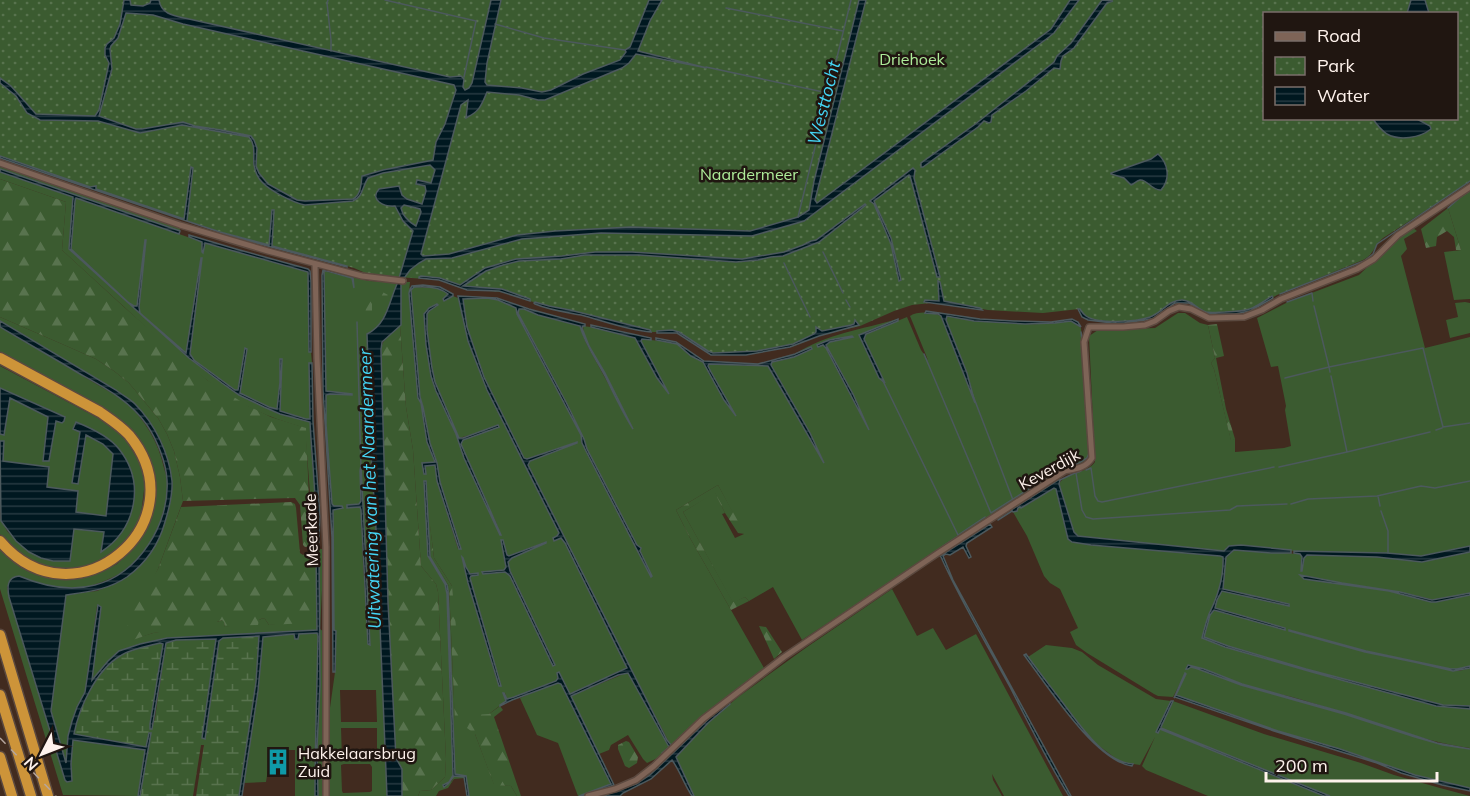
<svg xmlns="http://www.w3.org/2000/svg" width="1470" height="796" font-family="Mulish,sans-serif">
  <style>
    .grass { fill: #3b5b30; fill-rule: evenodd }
    .forest { fill: url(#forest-firs) }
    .wetland { fill: url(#wetland-marsh) }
    .park { fill: url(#park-dots); fill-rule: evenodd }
    .water { fill: url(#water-rules); stroke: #4c595d; stroke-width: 1.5; fill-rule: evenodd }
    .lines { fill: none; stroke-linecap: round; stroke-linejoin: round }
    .stream { stroke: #4c595d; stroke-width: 1.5 }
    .minor-casing { stroke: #5b493f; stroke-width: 8 }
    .motorway-casing { stroke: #5b493f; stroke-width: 13 }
    .minor { stroke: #7e6457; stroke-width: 5 }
    .motorway { stroke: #cd9439; stroke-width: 10 }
    .rail { stroke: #b6a69e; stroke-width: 1.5; stroke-dasharray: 8 8; stroke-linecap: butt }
    .labels { text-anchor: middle; stroke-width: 5; stroke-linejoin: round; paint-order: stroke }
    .park-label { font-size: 16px; fill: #aeec99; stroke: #201611 }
    .street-label { font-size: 16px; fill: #fef2ec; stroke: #201611 }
    .poi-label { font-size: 16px; fill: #fef2ec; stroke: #201611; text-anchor: start }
    .water-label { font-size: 18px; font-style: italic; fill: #44d5f5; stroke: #201611 }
  </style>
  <defs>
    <pattern id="forest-firs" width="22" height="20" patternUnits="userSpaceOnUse" patternTransform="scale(1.5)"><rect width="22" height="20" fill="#3b5b30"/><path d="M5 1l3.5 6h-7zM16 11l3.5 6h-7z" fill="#58734e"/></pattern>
    <pattern id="wetland-marsh" width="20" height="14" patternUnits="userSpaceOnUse" patternTransform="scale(1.5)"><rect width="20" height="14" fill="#3b5b30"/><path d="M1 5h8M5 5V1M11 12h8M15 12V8" fill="none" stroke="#58734e"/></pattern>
    <pattern id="park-dots" width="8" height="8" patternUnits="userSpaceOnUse" patternTransform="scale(1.5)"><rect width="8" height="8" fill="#3b5b30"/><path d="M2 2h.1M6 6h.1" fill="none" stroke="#58734e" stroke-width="1.8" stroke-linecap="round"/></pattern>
    <pattern id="water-rules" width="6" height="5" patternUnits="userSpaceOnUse" patternTransform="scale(1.5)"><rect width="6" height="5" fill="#001820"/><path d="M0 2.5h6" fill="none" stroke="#263a41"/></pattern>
  </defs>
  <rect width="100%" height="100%" fill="#412b1f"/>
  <path class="grass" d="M0,165L180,228V231L0,169Z
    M0,172L73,197L69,249L189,358L222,383L239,395L264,407L280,414L310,422L311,449L317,510L316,542L318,545L311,546L310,493L305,428C286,422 267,416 249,407C211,388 179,357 147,328C119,302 90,276 62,250L66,202L0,179Z
    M1470,190V299L1454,300L1444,252L1461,250L1448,208Z
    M76,198L202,242L203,253L205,243L308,272L310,352H311L312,363H309L310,419H306L280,411L282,359H280V382L278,407L277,409H274L240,393L245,348L238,390H235C220,380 202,370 190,356L201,258L186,353L140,313L139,307L145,240L137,306H134L129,303L71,249L75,200Z
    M1413,228L1417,231L1404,239L1407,249L1401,256L1425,348L1470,337V546L1421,556L1387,553L1294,551L1241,545L1227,547L1224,551L1078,536L1074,532L1059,484C1067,471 1087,474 1095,462L1089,336L1098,330L1155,328L1178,313H1185L1200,323L1208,325L1215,358L1211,363L1214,369L1231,440L1235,439V452L1284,448L1291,446L1285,410L1286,406L1278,366L1271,367L1257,318L1288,302L1359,275L1399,237Z
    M324,271L352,278L353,279L354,277L369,281L398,282C389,301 389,317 372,332V478L375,506L387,796H328V722L336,665V631L334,630L332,510L342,508V506H334L332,505L326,424V395L330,394H352L326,391ZM361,469L370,644L369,645L363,564L361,510L360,507L348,508L347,505L359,504L361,501L360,471ZM340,690H376L377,722H341ZM341,728H377V759H342ZM344,764H370L372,767V791L370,792L343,793L342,791L341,765Z
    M401,282H410L409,293L418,398L421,402L427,442L435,463H423L426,474L425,466L435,465L437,481L458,549L461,548L440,482L437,463L430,443L423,407L420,397L411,290L414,287L440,288L448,294L444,300L453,296L458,298L460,301C468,355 495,406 520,455C533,481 546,507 559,533L554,541L561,538L565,543L627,668L569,694L559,673L556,681L514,697L507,699L505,693L503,694L506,701L489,714L475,734L494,784L511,786L517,796H469L466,776L455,774L448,591L447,585L430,557L426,482L425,481L430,560L445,584L447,594L453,775L450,782L443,786L452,781L454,776L464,777L465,778L454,779L448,788L439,791L436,796H418L420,791L431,790L445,777L446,759L438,592L436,584L421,566L413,450L406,407L400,326ZM437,304V306L429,311L427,314V330L432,368L435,382L459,438L498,427L463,440L461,443L475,479L496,522L501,535L464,458L456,434L436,391L431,376L426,345L424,314ZM430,526L434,558L452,586L455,721L449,586L431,555ZM502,540H503L507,555L509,556L545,542L546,543L512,558L508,561L510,571L555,664L554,665L510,576L505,572L483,574V572L504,570L506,567ZM462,557L463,558L465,567L470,574L477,573V575L470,576L471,586L501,685L496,678L468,583Z
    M487,298L498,300L516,308L517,314L581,435L582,443L652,575L587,449L584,439L566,402L518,313L519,309H524L538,315L580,326L586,343L629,422L589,346L584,334L583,326L598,328L635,338L657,378L665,388L640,341L642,339L669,342L677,344L691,356L703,362L724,400L732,410L711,372L708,366L709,364L768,366L819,455L810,433L771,365L772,362L794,357L812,349L811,347L795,354C826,334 863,329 898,319L859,335L884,382L864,339L866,334L907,317L921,350L928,360L910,316C918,311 932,312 941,316L973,396L967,373L946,320L947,316C979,320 1011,325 1043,324C1053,324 1062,321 1071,321L1081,328L1089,458L1083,462L1062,471L1014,501L802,640L773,587L749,601L745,597L733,603L683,512L715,492L725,513L722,514L735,538L744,534L718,485L676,510L690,538L764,668L698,720L671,746L603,615L528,465L529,461L577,442L526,459L524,458L484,377L467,327L462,299ZM853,336L830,342L826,345L853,394L864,421L826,348L823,345L817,346L829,340Z
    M1465,302L1470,303V333L1450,338L1446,320L1458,317L1455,303Z
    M0,317L62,344L96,359L114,371L129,383L158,418L167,434L174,451L180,477L183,501L158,569L124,642L153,633L217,622L222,620L224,621L225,627L259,620L263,618L265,619L269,625L312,618V550L322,549L324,552L320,629L324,632L323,796H318L317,747L320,685L319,553H316L317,630L167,638L140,644L119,651L108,661L91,681L101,608L97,606L85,692L77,707L68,736L67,766L51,711L66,594L97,591L109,586L126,578L149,556L172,483L168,462L161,441L134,403L0,321Z
    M0,327L125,401C145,420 158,441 164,468C165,472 167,477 167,481C168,498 163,516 156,531C152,539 148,548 142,555C122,579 81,594 50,587C40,584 29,580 19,576L7,587L9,597L65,780L69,782L72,781L71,764L73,740L145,750L138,796L63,795L0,589V548L20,567L42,576L62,580L82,578L101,572L117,564L133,548L150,517L154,495L128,430L0,354Z
    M0,366L98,418L114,429L126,440L140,463L144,478V490L141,514L137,526L120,549L93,565L76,569H57L30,561L2,538L0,534V518L7,531L16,541L70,561L73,529L104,532L102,551L118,538L126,526L119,449C106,437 92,428 76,422L73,428L80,431L78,483L86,434L103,444L114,454L106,516L76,512L78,491L47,487L49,467L2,461L4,441H0V434H4L10,398L49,417L43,461H49L56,420L65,417L0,388Z
    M1052,488L1056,489L1068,538L1072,542L1091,545L1220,556L1223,557C1224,579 1218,596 1209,614C1206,622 1204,631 1202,638L1225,647L1312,672L1436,706L1470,709V748C1419,741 1371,720 1322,706C1306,701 1289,695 1272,693L1344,714L1443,745L1470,749V788L1415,775L1340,749L1278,731L1176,695L1185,674L1173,697L1158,696L1154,694L1087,653L1076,645L1070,632L1078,628L1060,589L1050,583L1044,576L1027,536L1013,512H1015L1021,506L1029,504Z
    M1234,550L1300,554L1302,557V571L1304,558L1307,555L1377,557L1422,562L1470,552V593L1435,600L1400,592L1342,583L1301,575L1304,579L1389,591L1431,602H1436L1470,595V666L1457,669H1451L1366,651L1289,630L1365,652L1459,671L1470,668V706L1443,705L1306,669L1228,646L1204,637L1210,615L1214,610L1285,628L1215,608L1217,600L1222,591L1288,606L1289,604L1223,590L1226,557Z
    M892,589L917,636L933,628L946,650L976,634L1063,796H1004L992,774L993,780L1002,796H694L676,757L708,723L738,697L807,647Z
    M312,633H317L318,636C318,689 315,743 315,796H295V750H271L266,782L243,783L258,691L263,637L295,634V639L298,634Z
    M1046,645L1072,648L1082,652L1098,665L1156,699L1171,701L1157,733L1160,729L1168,732L1161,727L1173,701L1264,734L1361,763L1394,775L1440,788L1470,796H1330L1169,732L1324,796H1208L1146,770L1142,766L1155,737L1140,765L1127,763L1118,760L1095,743L1080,726L1028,657Z
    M626,673L630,674L669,747L664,755L647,763L643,759L628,735L611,745L609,750L599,754L571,696Z
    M558,682L561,684L612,784L579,796H578L558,743L537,735L520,698Z"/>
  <path class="forest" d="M0,179L66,202L62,250L124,307L207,380L248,406L271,417L306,428L311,546L305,547L303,545L300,505L295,498L183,501L180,477L174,451L167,434L158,418L129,383L114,371L96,359L62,344L0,317Z
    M1448,208L1461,250H1456L1454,237L1447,231L1437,237L1436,246L1426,248L1421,229Z
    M366,283L388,295L379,304L372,300V316L387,310L376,327L365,330Z
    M1217,324L1224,356L1216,358L1226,409L1235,439L1231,441L1214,369L1211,363L1215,358L1208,325Z
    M400,326L406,407L413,450L421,566L436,584L438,592L446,759L445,777L431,790L420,791L418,796H402V769L396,759L387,585L381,350C382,339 391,333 400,326Z
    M718,485L745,534L738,533L725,513L715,493L683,512L733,602L745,597L749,601L731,610L690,538L676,510Z
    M291,502L295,504L296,508L300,553L303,555L312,550V618L307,623L269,625L265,619L263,618L259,620L258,625L225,627L224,622L222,620L217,622L216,627L153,633L124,643L122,641L133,611L158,569L181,507Z
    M430,525L434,558L452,586L464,710L455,723L449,586L431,556L429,527Z
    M759,626L766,627L782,652L774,659Z
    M500,706L503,710L494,717L521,796H517L511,786L494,785L475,734L467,728L474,715L489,714Z
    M626,741L629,742L638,757L637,763L629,768L625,766L618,749V745Z"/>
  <path class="wetland" d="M260,636L256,682L239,796H196L204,745H201L193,796H140L151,733H149L147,747L74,735C79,708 96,670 120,656C130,649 148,646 160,643H163L150,724L152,729L155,718L166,643L176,640L216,639L202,738L205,739L219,641L222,638Z"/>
  <path class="park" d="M0,0H1470V182L1383,238C1375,245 1373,255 1363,260L1277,295L1253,309L1242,312L1205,313L1189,303L1177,302L1170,304L1149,319L1116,322H1104L1085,317L1079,309L1043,313L988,310L940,302L912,305L894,311L860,326L819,335L794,346L757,353L712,354L681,334L675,332H652L591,316L555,309L503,292L463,289L439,280L370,275L354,268L221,232L0,157ZM1264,14H1456V118H1264Z"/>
  <path class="water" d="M124,0H130L131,5L143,6L150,3L151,0H159C161,15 176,16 189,19L450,77L461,76L464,79L463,87L465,90L469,88L472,83L491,0H501L487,63L485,82L487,85L522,88L542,92L551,90L583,74L620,60L626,52L625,50L630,47L649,0H662L650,21L638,51L707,68L636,54L629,63L622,68L545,100H538L519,95L487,92C481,106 480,111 466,118L468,100L461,105L421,254L423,256L449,254L517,235L555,231L631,227L750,231L798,217L809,210L814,181L859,0H866L815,200L817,203L1051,29L1070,0H1079L1054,33L1049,37L804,221L752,236L601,233L522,239L452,258L426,259L419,263L410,270L405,277L399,278L413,231L403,221L395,206C384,207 369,200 379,189L399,186L402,195L407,199L422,204L426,191L425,186L416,184L417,180L431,183L435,170L430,165L383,173L368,178C362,187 363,197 353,201L305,205C294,203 270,191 262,182C258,178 255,171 254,165C253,155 256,145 249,137L182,125L140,133L98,121L40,120L27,113L16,96L0,83V78L11,86L36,114L95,116L99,110L109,63L105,55V48L107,44L114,38L120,24ZM126,13L153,15L183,24L454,85L456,90L445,124L436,142L433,160L383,170L362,176C361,184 361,195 353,199L305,201L297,200L268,184L259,173L256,166L257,148L254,140L251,136L221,130L195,126L183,122L142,129H136L99,116L112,69L110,49L111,46L118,38ZM404,205L420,209L421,212L416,226C409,222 403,217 401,208Z
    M1102,0L1113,1L1107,3L1074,48L1063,56L1061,61L1060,69L1054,68L1026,91L992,115L991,122L989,123L984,121L978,127L923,167H921V163L974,125L1054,62L1057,56L1071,43Z
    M1411,0H1425L1429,13H1407Z
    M1373,119H1417L1430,126L1431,129C1420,138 1399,141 1387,134C1381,130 1377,125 1373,119Z
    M1158,154C1168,163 1171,179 1161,190C1152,191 1147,179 1140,180C1136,181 1134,184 1131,185L1124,178L1111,174V173L1151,159Z
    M0,156L90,187L96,186V189L184,219L191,167L193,168L187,221L220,232L269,245L272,210H274L272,246L347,266V267L237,238L0,158Z
    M913,168L915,170L914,178L940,277H937L910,176L909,175L874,201L891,238L901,280L899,281L891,244L874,204L870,201Z
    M0,169L180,231L179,234L76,198L75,201L71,249L129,303L134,306H137L145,240H146L139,307L140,313L186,353L201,258H202L190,354L194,360L235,390H238L245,348L247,349L240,393L269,407L277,409L280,382V359H282L280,411L306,419H310L309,363H312L313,421L320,516L319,542H316C317,502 312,462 310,422L280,414L264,407L239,395L222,383L189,358L69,249L73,197L0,172Z
    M865,204L866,205L819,242L783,256L771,257L758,260L736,262L639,255H585L561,259L519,261L503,265L486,271L463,286L502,289L530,299V301L499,291L467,290L439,280L419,278V277L421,276L440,278L460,285L485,268L516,259L562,256L595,252H632L742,259L784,252L803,245L811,241L816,240Z
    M189,235L236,249L308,269L310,271L311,281V352H309L308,272L205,243L203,253L202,252V242L189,237Z
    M327,269L353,277L354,288L352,278L327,271H324L326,391L352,394V395L330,394L326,395V424L332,504L334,506H342L343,508L333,510L334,630L336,631L335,672H333L332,537L323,390L322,275L323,270Z
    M938,281L940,282L944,301L980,308L982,310L924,302L925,300L939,301Z
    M398,282H401V325L382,342L381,350L388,602L396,758L402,769V796H387L375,506L372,478L367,334C388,324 389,300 398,282Z
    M423,285L440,287L453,294V296L444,301L443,299L448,294C439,286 426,286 414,287L411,290L420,397L423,407L430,443L437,463L440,482L461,549H459L437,481L435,465L425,466L426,474H424L422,463L435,462L427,442L421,403L418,398L409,293L410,289L412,286Z
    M458,296L497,298L529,309L585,324V326H583L582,328L589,346L605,373L633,429C622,412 614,394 605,376C596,359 585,344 580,326L538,315L524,309H519L518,313L566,402L584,439L587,449L637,545L641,548L640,551L652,576L651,577L587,453L582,443L581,435L517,314L516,308L498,300L487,298L463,299L467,327L484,377L524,458L527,459L577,442V443L530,461L528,465L667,740L671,745L677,742L663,754L662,753L669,747L628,673L618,675L571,696L614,785L582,796H579L611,784L561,684L558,683L512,700L500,706V705L506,701L503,693H504L507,699L514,697L556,681L558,678L557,673L559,672L570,694L627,668L565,543L561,538L554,541L553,538L557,536L559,533L487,390L468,341Z
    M1272,296L1273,298L1250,311L1235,314H1209L1189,303H1175L1152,319L1124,323H1112L1088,320L1082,317L1078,309H1080C1082,312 1083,314 1086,316C1098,324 1136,322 1150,317C1162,313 1168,300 1182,300C1192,300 1197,309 1206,312C1212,313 1219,312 1225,312C1250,311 1251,310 1272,296Z
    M535,302L549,306L570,310L650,330L651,332C627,330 604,321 581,315C565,312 549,310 535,304L534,303Z
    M437,304L438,305L429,311L427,314V330L432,368L435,382L459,438H463L498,425L499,427L463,440L461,444L501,535H500L464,458L456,434L436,391L431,376L426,345L424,314L429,308Z
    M926,311L980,319L1014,321L1051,322L1072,319L1078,322L1081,327L1071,321L1055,323L1025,324L974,321L947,316L946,320L967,373L975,403L941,316L938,314L925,313Z
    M898,319V321L866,334L864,339L885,383L879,378L859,335Z
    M855,320L859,325L819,336L790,347L746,355H711L677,333H657V331L672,330L679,332L708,351L713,353L757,351L793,344L814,334L816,332V327L822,331L851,325L854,324Z
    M0,321L116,390C122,395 130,399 135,404C155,424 169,453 172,481C173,495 169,509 165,522C159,544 146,563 127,577C108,590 87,592 66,595L51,711L66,763L68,736L72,721L77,707L85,692L98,605L101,607L92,680L108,661L119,651L140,644L167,638L317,630L316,553H319L320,685L317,747L318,796H315C315,743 317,689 318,636L317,633L299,634L298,639H295L294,634L263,637L258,691L242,796H239L256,682L259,636L223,638L219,641L205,739L202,738L216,639L176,640L166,643L152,729H150V724L163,644L160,643C148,646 130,649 120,656C96,670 79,708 74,734L146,747L149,733H151L140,796H138L145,750L73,740L71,764L72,781L67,782L65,780L9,597C7,587 7,577 19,576C43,586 69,592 95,585C138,574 170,524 167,480C166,462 157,440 147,425C129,399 101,386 75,371C50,356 25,342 0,327Z
    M591,325L651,338V340L642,339L641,341L669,394L657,378L635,338L591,327Z
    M852,336L853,337L830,342L826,345L853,394L869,430L826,348L823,345L818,347L817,345L829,340Z
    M656,338L676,342L704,361L758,364L795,354L811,347L812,349L794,357L772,362L771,365L810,433L824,463L768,366L709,364L708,366L711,372L736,416L724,400L703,362L691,356L677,344L656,340Z
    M0,388L65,417L64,421L62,423L56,421L49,461H43L48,417L10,398L4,435L0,434Z
    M76,422C91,428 109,436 119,449C146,483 136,529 101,552L104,532L74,529L70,561H53L41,558L29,552L16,541L1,521L0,441H4L3,461L49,467L47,487L78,491L76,512L106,516L113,454L103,444L86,435L78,484L72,483L80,432L73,429Z
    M361,465L370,645L368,644L361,510L360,507L347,508V505L359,504L361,501L360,471Z
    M1058,480H1060L1059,484L1074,532L1078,536L1224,551L1229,546L1241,545L1291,550V553H1271L1234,550L1226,557L1223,589L1289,604V606L1222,591L1217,600L1215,608L1285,628V630L1214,610L1210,615L1204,637L1228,646L1306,669L1443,705L1470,706V709L1436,706L1312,672L1225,647L1202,638C1204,630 1206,622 1209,614C1218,596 1224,578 1223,557L1220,556L1091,545L1072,542L1068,539L1056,489L1054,488L1021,508L1020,507L1018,508L1017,511L1013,512L1011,510Z
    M424,481H426L430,557L447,585L448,591L455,774L466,776L469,796H467L464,777L454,776L448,784L444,787L443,785L449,782L453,775L447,594L445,584L428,556Z
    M990,524L992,527L967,543L966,546L971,557L969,558L963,547L950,555L946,554L943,556L953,580L1071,796H1069C1047,761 1029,724 1010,687C987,644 961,602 941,557L940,556Z
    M501,540H503L507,555L509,556L546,542V543L512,558L508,562L510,571L555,665L553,666L510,576L505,572L483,574L482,572L504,570L506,567Z
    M1470,546V552L1422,562L1377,557L1307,555L1304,558L1302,571H1301L1302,557L1300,554L1294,553V551L1387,553L1421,556Z
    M462,557L463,558L466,567L470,574L478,573V575L471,576L470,578L501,686H499L468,583Z
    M1300,575L1342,583L1400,592L1432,600L1470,593V595L1436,602H1431L1389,591L1304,579Z
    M1289,630L1366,651L1451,669H1457L1470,666V668L1453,671L1414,662L1365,652L1289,631Z
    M1026,654C1038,671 1051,687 1063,703C1080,725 1104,762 1133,764L1132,766C1095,761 1047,685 1024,655Z
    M1188,665L1204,669L1242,684L1346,713L1437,743L1470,749L1443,745L1415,737L1344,714L1241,685L1198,669L1191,667L1188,669H1186Z
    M1185,673L1186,674L1176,695L1278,731L1340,749L1415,775L1470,788V791L1442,785L1401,773L1377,763L1274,731L1175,697L1174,698Z
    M1171,701H1173L1161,727V728L1330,796H1324L1160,729L1158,733L1156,732Z
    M729,702L730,704L708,723L676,757L694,796H692C684,784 680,771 672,760L651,779L623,793L620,796H602L636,784L650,775L718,710Z"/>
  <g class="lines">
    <path class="stream" d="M328,0L327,3L331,40V51
      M385,0L476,21L464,77
      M726,8L843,31
      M495,24L544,38L625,50
      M706,67L828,93
      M1448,208L1463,195L1470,191
      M798,217L851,0
      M823,252L843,293
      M784,263L810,317
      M1280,294L1364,261L1373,254L1377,244L1470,181
      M846,300L850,307
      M1287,302L1312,293L1313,301
      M357,322L361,468
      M1081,332L1082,340
      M924,354L991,513L1057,471L1079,463L1087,458L1089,453
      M1083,366L1088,439
      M1330,372L1329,367L1423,348L1443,427L1470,423
      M1331,376L1347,452
      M1285,378L1329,367L1314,306
      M882,379L958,535L985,517
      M972,393L1013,500
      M1436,430L1442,428
      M1279,467L1347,452L1430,432
      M1086,470L1091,468L1095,496L1098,501L1102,502L1274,467
      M1081,471L1076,473L1082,510L1086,517L1093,519L1230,510L1237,506L1287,504
      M1060,480L1075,473
      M1378,496L1380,506
      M1291,504L1308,499L1377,496L1421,486L1435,488L1470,481
      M1381,511L1388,531V553
      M998,520L1012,511
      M943,546L958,536"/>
    <g class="minor-casing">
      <path id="minor" d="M0,163L180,225L268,251L362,276L403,281
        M315,264L317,358L326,547V796
        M588,796L615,789L636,780L654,766L703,719L784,657L938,553L1065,471C1075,469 1086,468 1092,458L1084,342L1089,327H1123L1145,325L1155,321L1169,311L1179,307L1191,309L1209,318L1244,317L1262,310L1281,299L1357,269L1374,259L1398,235L1470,187"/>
    </g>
    <g class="motorway-casing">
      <path id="motorway" d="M0,358L100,412C110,419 121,426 129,435C201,522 75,629 0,541
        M0,635L48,796
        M0,695L31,796
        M0,757L12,796"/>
    </g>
    <use href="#minor" class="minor"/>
    <use href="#motorway" class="motorway"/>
    <path class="rail" d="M0,738L56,796"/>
  </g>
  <defs>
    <g id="building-bare" transform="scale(2.07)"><path d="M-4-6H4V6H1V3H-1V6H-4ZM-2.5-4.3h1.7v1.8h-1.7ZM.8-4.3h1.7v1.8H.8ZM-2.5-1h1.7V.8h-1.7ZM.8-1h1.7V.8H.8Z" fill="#0f9aa8" stroke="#201611" stroke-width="2.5" paint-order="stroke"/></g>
  </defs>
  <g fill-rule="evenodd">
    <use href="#building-bare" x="278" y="762"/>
  </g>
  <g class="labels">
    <g class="park-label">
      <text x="912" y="65">Driehoek</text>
      <text x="749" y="180">Naardermeer</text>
    </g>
    <g class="street-label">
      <text transform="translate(1049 469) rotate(-29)" y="6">Keverdijk</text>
      <text transform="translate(311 530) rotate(-92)" y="6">Meerkade</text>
    </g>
    <g class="poi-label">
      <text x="298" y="759">Hakkelaarsbrug<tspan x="298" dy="18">Zuid</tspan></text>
    </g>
    <g class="water-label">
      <text transform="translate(824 103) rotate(-76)" y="6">Westtocht</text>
      <text transform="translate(370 489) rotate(-92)" y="6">Uitwatering van het Naardermeer</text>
    </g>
  </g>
  <rect x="1263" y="12" width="195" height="108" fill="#201611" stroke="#796e69" stroke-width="1.5"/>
  <rect x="1275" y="32" width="30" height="9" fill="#7e6457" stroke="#796e69" stroke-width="1.5"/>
  <text x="1317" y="42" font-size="18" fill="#fef2ec">Road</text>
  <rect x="1275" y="57" width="30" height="18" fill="url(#park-dots)" stroke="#796e69" stroke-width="1.5"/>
  <text x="1317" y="72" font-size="18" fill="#fef2ec">Park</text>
  <rect x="1275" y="87" width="30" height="18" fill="url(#water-rules)" stroke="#796e69" stroke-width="1.5"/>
  <text x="1317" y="102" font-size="18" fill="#fef2ec">Water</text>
  <g transform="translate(42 754) rotate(228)" stroke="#201611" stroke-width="4.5" paint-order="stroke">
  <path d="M0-4.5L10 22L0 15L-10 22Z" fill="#fef2ec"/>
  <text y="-9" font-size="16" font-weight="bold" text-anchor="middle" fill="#fef2ec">N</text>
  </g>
  <path d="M1266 772v9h171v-9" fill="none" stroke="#fef2ec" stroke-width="3"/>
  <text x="1275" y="772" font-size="18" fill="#fef2ec" stroke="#201611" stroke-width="4.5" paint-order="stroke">200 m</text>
</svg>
